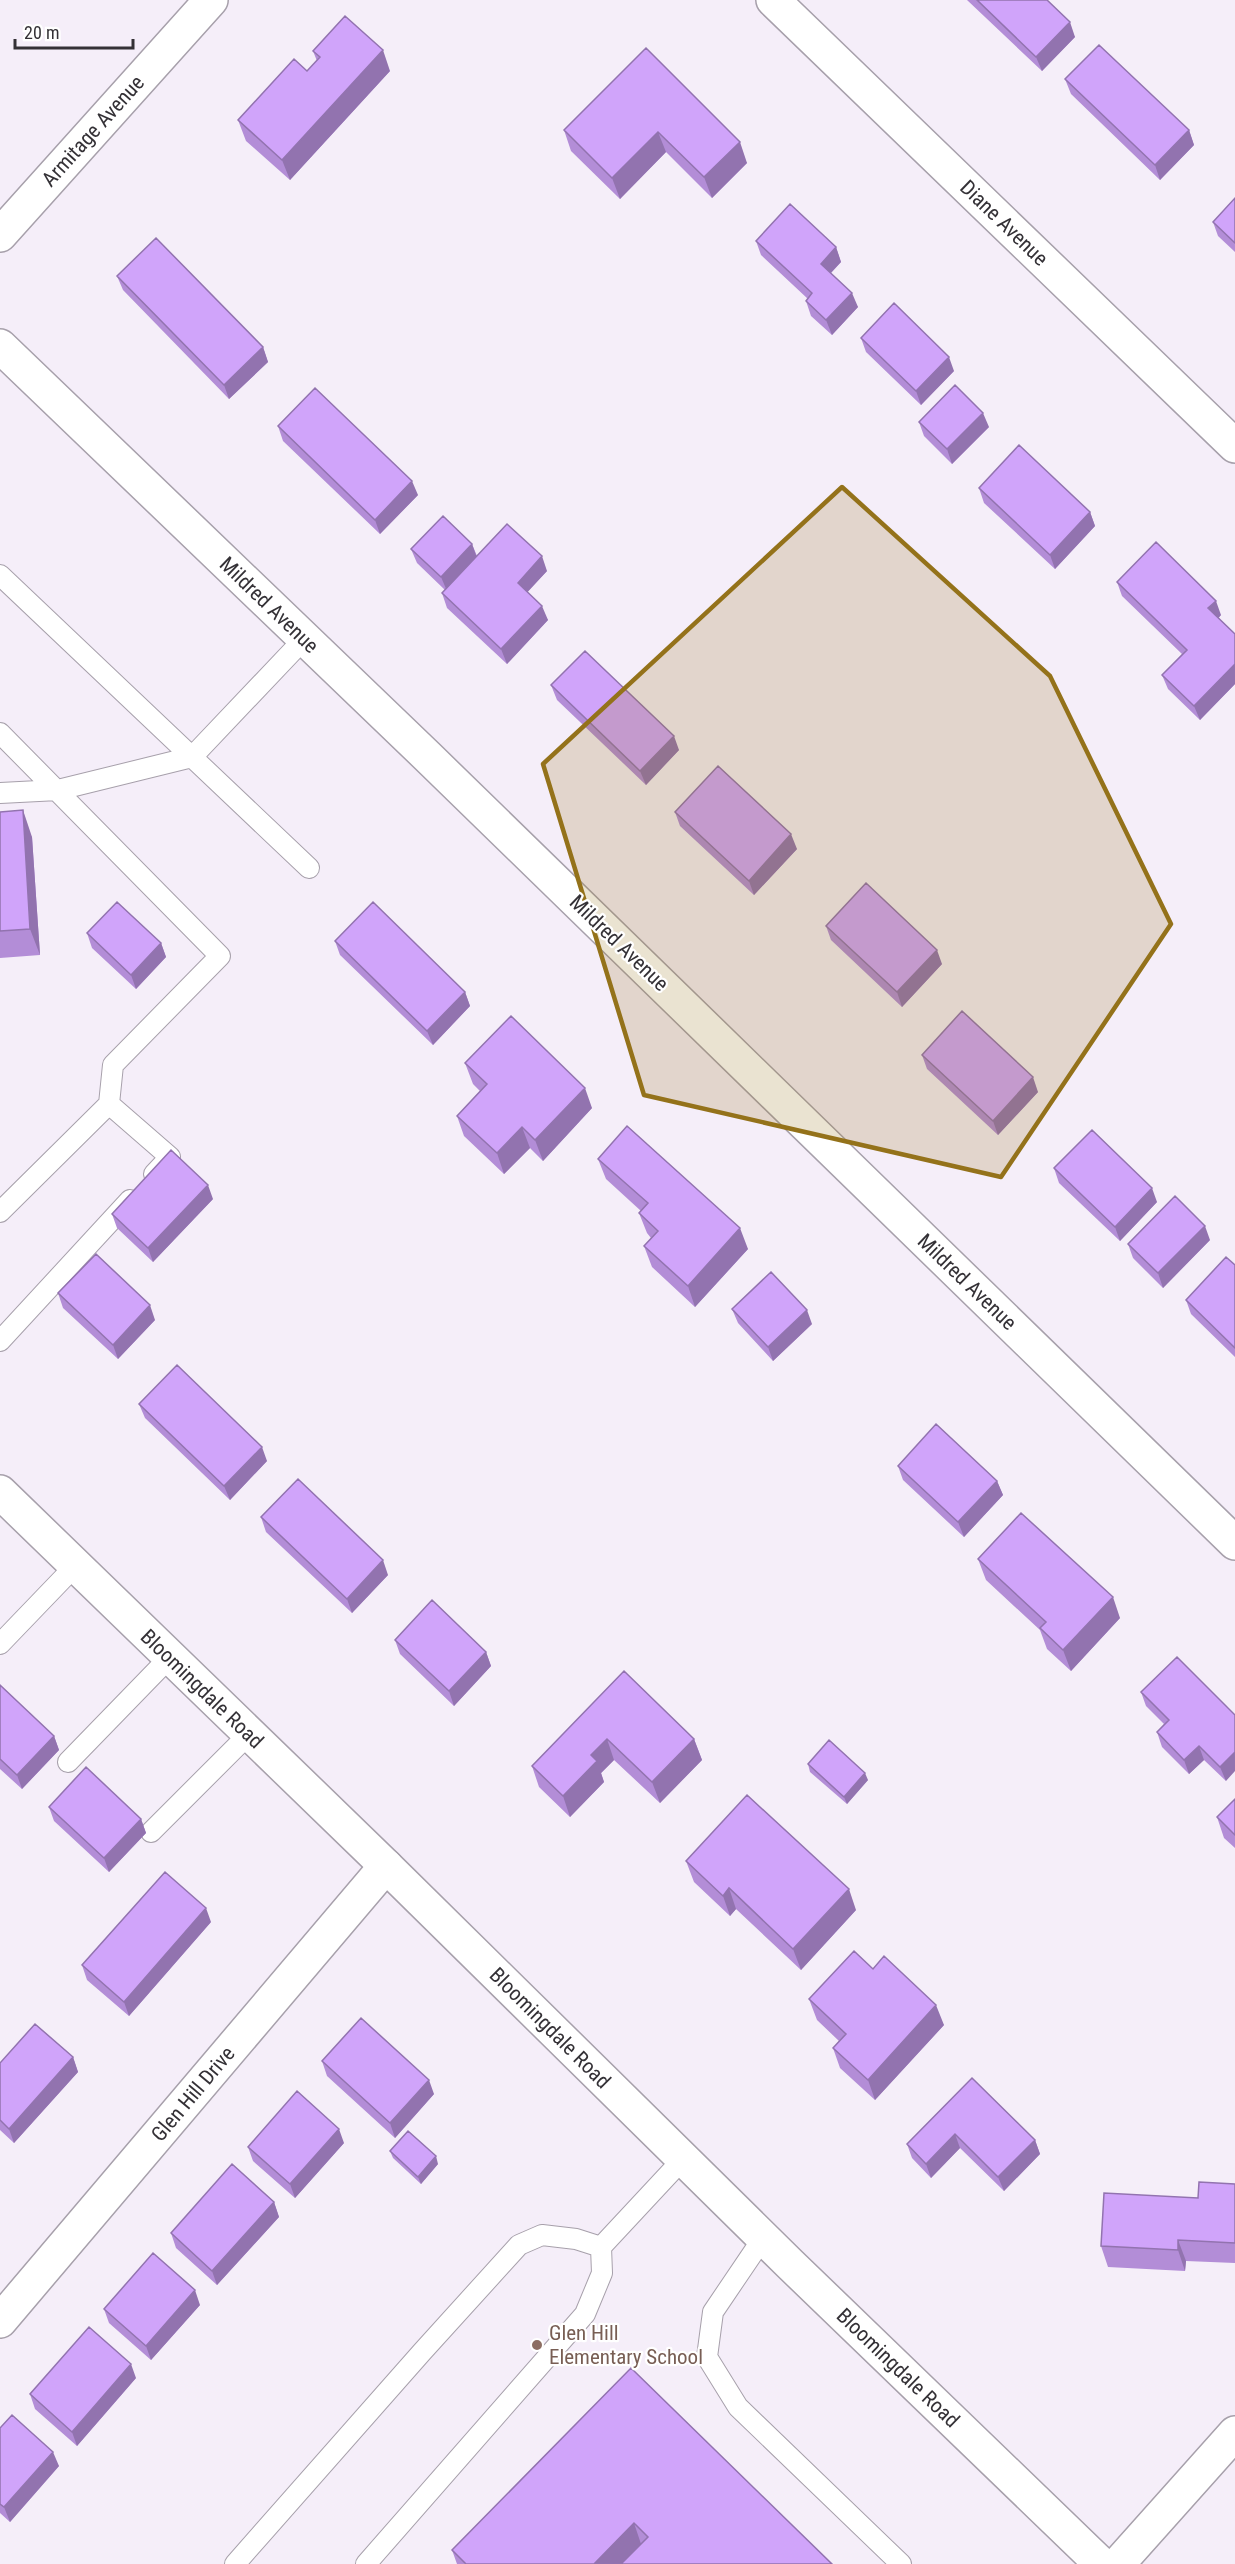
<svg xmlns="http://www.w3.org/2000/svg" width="1235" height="2564" font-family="'Roboto Condensed',sans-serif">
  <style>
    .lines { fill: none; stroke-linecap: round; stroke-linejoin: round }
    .lane-casing { stroke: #a7a0ab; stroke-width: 22 }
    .street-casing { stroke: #a7a0ab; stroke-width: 36 }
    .secondary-casing { stroke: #a7a0ab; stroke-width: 36 }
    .lane { stroke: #fff; stroke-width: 20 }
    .street { stroke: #fff; stroke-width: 33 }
    .secondary { stroke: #fff; stroke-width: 33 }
    .wall { fill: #b38dd7 }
    .shaded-wall { fill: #9273af }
    .building { fill: #d0a4fa; stroke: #9273af; stroke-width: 1.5 }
    .marked { fill: #94721a; fill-opacity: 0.2; stroke: #94721a; stroke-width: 4.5; stroke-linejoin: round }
    .education-dot { fill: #8d6e63; stroke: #fff; stroke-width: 2 }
    .labels { text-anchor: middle; stroke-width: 4.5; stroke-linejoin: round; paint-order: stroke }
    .street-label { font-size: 21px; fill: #343136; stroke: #fff }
    .education-label { font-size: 21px; fill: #785e54; stroke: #fff; text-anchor: start }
  </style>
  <rect width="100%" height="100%" fill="#f5eef9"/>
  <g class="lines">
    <g class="lane-casing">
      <path id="lane" d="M0,575L309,868
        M0,733L220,956L113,1065L109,1104L0,1212
        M0,793L58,790L192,757L304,639
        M109,1104L170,1157L154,1174
        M0,1341L130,1200
        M0,1644L75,1566
        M68,1762L169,1658
        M151,1832L249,1734
        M763,2238L713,2312L707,2357L738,2407L901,2564
        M235,2564L422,2352L519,2245L542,2235L576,2239L601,2247
        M366,2564L585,2314L602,2273L601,2247L683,2159"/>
    </g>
    <g class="street-casing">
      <path id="street" d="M773,0L1235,446
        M0,235L211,0
        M0,346L428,757L1235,1543
        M0,2321L386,1866
        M1118,2564L1235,2433"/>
    </g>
    <g class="secondary-casing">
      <path id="secondary" d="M0,1492L386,1866L790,2264L1101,2564"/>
    </g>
    <use href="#lane" class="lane"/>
    <use href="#street" class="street"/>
    <use href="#secondary" class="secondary"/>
  </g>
  <path class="wall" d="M967,0H1047L1075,37L1042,71Z
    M646,48L747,163L712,198L666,152L620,199L571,151L564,130Z
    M313,51L390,71L290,180L246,141L238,120L307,71L317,61Z
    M1065,79L1189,130L1194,145L1160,180L1071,94Z
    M1235,198V252L1218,236L1213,222Z
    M756,241L836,247L841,262L831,273L858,307L832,335L811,316L806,301L808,299L761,255Z
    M117,276L263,347L268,362L229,399L123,290Z
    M861,338L954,371L921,405L866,352Z
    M919,422L989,427L952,464L924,436Z
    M278,426L418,495L380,534L283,441Z
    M979,488L1090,512L1095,526L1055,569L984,503Z
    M472,544L477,556L547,571L527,592L548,620L507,664L447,608L442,593L445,590L417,563L411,549Z
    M1117,582L1221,615L1218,618L1235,634V684L1200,720L1168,689L1162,675L1182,654L1122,596Z
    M551,685L679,750L646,785L557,700Z
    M0,812L32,837L40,955L0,958Z
    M675,812L797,849L754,895L680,826Z
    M826,926L942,964L902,1007L831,940Z
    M87,933L161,943L166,957L136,989L92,948Z
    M335,941L465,992L470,1006L433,1045L340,955Z
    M922,1055L1038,1092L998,1135L927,1069Z
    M465,1063L592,1108L543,1161L530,1148L504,1174L464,1136L457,1116L480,1091L473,1084Z
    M598,1159L748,1249L695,1307L652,1267L644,1246L651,1238L647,1233L639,1213L641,1211L606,1179Z
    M1054,1168L1157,1202L1120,1241L1059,1183Z
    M213,1199L153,1262L117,1228L112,1214Z
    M1210,1240L1163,1288L1133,1258L1128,1244Z
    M1235,1265V1357L1191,1314L1186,1300Z
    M58,1293L155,1320L118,1359L63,1308Z
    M732,1309L812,1324L773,1361L738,1323Z
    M139,1404L267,1461L230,1500L145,1418Z
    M898,1466L997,1481L1003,1495L964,1537L903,1480Z
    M261,1517L388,1575L352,1613L266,1532Z
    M978,1559L1120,1618L1071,1671L1047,1649L1040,1630L986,1580Z
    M395,1640L486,1652L491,1666L454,1706L400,1654Z
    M624,1671L694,1739L702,1760L660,1803L614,1760L601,1773L604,1782L570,1817L539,1787L532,1766Z
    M0,1685L54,1736L59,1750L22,1789L0,1769Z
    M1141,1692L1235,1715L1226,1781L1204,1760L1189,1774L1162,1747L1157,1732L1164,1724L1146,1706Z
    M808,1764L868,1780L847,1804L810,1772Z
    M1235,1799V1848L1224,1838L1217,1817Z
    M49,1807L141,1819L146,1833L109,1872L54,1821Z
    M686,1861L856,1910L801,1970L736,1909L730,1916L694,1882Z
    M211,1922L129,2016L87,1980L82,1965Z
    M873,1969L944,2025L875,2100L840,2068L833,2048L839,2041L817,2020L809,1999Z
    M73,2057L78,2072L14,2143L0,2130V2063Z
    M322,2061L434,2094L395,2138L327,2076Z
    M972,2078L1035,2140L1040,2154L1004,2191L960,2148L931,2178L912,2158L907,2144Z
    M344,2143L295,2198L253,2161L248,2147Z
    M390,2151L438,2164L421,2184L393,2158Z
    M1235,2184V2263L1186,2261L1185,2271L1108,2267L1101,2246L1198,2198Z
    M274,2202L279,2217L217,2285L176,2248L171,2233Z
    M200,2305L151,2360L109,2323L104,2309Z
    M631,2368L832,2564H457L452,2550Z
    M136,2378L77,2446L35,2409L30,2394Z
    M0,2428L59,2466L10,2522L0,2513Z"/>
  <path class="shaded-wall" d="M1070,22L1075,37L1042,71L1036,57Z
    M383,50L390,71L290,180L282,160Z
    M1189,130L1194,145L1160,180L1155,165Z
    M658,132L666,152L620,199L612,178Z
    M740,142L747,163L712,198L704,177Z
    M836,247L841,262L826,278L821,264Z
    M852,293L858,307L832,335L826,320Z
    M263,347L268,362L229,399L224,385Z
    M949,357L954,371L921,405L916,391Z
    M983,413L989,427L952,464L947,449Z
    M412,481L418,495L380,534L375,520Z
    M1090,512L1095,526L1055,569L1050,555Z
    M472,544L477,558L447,591L441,577Z
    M542,556L547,571L523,597L518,583Z
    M1216,601L1221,615L1214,623L1208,608Z
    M542,606L548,620L507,664L501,649Z
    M1235,664V684L1200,720L1194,706Z
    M674,736L679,750L646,785L640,771Z
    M23,810L32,837L40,955L30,929Z
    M791,834L797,849L754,895L749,881Z
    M161,943L166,957L136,989L131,975Z
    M937,950L942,964L902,1007L897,992Z
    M465,992L470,1006L433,1045L427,1031Z
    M1033,1077L1038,1092L998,1135L993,1121Z
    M585,1088L592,1108L543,1161L535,1140Z
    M522,1127L530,1148L504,1174L497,1153Z
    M208,1185L213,1199L153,1262L148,1248Z
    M1152,1188L1157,1202L1120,1241L1115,1227Z
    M1205,1226L1210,1240L1163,1288L1158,1273Z
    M740,1228L748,1249L695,1307L688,1286Z
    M150,1305L155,1320L118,1359L113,1345Z
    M807,1310L812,1324L773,1361L768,1347Z
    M262,1447L267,1461L230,1500L224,1486Z
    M997,1481L1003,1495L964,1537L958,1522Z
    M383,1560L388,1575L352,1613L347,1599Z
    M1113,1597L1120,1618L1071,1671L1063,1650Z
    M486,1652L491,1666L454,1706L449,1691Z
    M54,1736L59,1750L22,1789L17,1775Z
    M607,1739L614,1760L601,1773L604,1782L570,1817L563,1796L591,1755Z
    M694,1739L702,1760L660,1803L652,1782Z
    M1199,1746L1204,1760L1189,1774L1184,1760Z
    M1235,1752V1771L1226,1781L1220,1767Z
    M865,1773L868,1780L847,1804L844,1797Z
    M141,1819L146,1833L109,1872L104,1858Z
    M729,1888L736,1909L730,1916L723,1896Z
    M849,1889L856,1910L801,1970L793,1949Z
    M206,1908L211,1922L129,2016L124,2002Z
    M936,2005L944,2025L875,2100L868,2080Z
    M73,2057L78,2072L14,2143L9,2129Z
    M429,2080L434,2094L395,2138L390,2123Z
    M339,2129L344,2143L295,2198L290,2184Z
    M955,2134L960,2148L931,2178L926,2164Z
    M1035,2140L1040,2154L1004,2191L998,2177Z
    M436,2156L438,2164L421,2184L418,2177Z
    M274,2202L279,2217L217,2285L212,2271Z
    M1178,2240L1186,2261L1185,2271L1178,2250Z
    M195,2290L200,2305L151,2360L146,2346Z
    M131,2364L136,2378L77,2446L72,2432Z
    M53,2452L59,2466L10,2522L4,2507Z
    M634,2523L641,2544L621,2564H594Z"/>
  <path class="building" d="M977,0H1047L1070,22L1036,57Z
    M345,16L383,50L282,160L238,120L294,59L307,71L320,57L313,51Z
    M1099,45L1189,130L1155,165L1065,79Z
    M646,48L740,142L704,177L658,132L612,178L564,130Z
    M1235,198V243L1213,222Z
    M790,204L836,247L821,264L852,293L826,320L806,301L812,293L756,241Z
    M156,238L263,347L224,385L117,276Z
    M894,303L949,357L916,391L861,338Z
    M955,385L983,413L947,449L919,422Z
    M315,388L412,481L375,520L278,426Z
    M1019,445L1090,512L1050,555L979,488Z
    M443,516L472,544L441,577L411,549Z
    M507,524L542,556L518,583L542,606L501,649L442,593Z
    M1156,542L1216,601L1208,608L1235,634V664L1194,706L1162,675L1187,650L1117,582Z
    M585,651L674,736L640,771L551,685Z
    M718,766L791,834L749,881L675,812Z
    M23,810L30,929L0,931V812Z
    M866,883L937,950L897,992L826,926Z
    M117,902L161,943L131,975L87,933Z
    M373,902L465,992L427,1031L335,941Z
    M962,1011L1033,1077L993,1121L922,1055Z
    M511,1016L585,1088L535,1140L522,1127L497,1153L457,1116L487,1084L465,1063Z
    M627,1126L740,1228L688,1286L644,1246L658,1231L639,1213L648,1203L598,1159Z
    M1092,1130L1152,1188L1115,1227L1054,1168Z
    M171,1150L208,1185L148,1248L112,1214Z
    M1175,1196L1205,1226L1158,1273L1128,1244Z
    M96,1254L150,1305L113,1345L58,1293Z
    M1226,1257L1235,1265V1348L1186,1300Z
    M771,1272L807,1310L768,1347L732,1309Z
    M177,1365L262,1447L224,1486L139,1404Z
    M936,1424L997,1481L958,1522L898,1466Z
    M298,1479L383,1560L347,1599L261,1517Z
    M1021,1513L1113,1597L1063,1650L1040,1628L1046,1622L978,1559Z
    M432,1600L486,1652L449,1691L395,1640Z
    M1177,1657L1235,1715V1752L1220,1767L1199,1746L1184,1760L1157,1732L1169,1720L1141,1692Z
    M624,1671L694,1739L652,1782L607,1739L591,1755L597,1761L563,1796L532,1766Z
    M0,1685L54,1736L17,1775L0,1759Z
    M829,1740L865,1773L844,1797L808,1764Z
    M86,1767L141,1819L104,1858L49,1807Z
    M747,1795L849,1889L793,1949L729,1888L723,1896L686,1861Z
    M1235,1799V1835L1217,1817Z
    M165,1872L206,1908L124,2002L82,1965Z
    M854,1951L873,1969L884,1956L936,2005L868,2080L833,2048L846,2034L809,1999Z
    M361,2018L429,2080L390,2123L322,2061Z
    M35,2024L73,2057L9,2129L0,2120V2063Z
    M972,2078L1035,2140L998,2177L955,2134L926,2164L907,2144Z
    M297,2091L339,2129L290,2184L248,2147Z
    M408,2131L436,2156L418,2177L390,2151Z
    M232,2164L274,2202L212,2271L171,2233Z
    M1199,2182L1235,2184V2243L1178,2240V2250L1101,2246L1104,2193L1198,2198Z
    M153,2253L195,2290L146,2346L104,2309Z
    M89,2327L131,2364L72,2432L30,2394Z
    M631,2368L832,2564H621L648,2537L634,2523L594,2564H466L452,2550Z
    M12,2415L53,2452L4,2507L0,2504V2428Z"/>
  <path class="marked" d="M842,487L1050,676L1171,924L1001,1177L644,1095L543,764Z"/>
  <circle class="education-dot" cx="537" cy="2345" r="6"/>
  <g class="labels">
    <g class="street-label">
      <text transform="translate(93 131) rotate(-48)" y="7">Armitage Avenue</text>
      <text transform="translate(1004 223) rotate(44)" y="7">Diane Avenue</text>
      <text transform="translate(269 605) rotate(44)" y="7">Mildred Avenue</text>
      <text transform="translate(619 943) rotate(44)" y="7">Mildred Avenue</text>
      <text transform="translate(967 1282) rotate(44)" y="7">Mildred Avenue</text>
      <text transform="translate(202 1689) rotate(44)" y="7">Bloomingdale Road</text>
      <text transform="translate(550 2028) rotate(45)" y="7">Bloomingdale Road</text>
      <text transform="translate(193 2094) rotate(-50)" y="7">Glen Hill Drive</text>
      <text transform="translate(898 2368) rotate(44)" y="7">Bloomingdale Road</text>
    </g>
    <g class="education-label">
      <text x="549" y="2340">Glen Hill<tspan x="549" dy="24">Elementary School</tspan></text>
    </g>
  </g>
  <path d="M15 39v9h118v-9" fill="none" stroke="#343136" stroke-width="3"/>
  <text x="24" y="39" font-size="18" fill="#343136" stroke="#ffffff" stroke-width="4.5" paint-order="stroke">20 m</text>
</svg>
